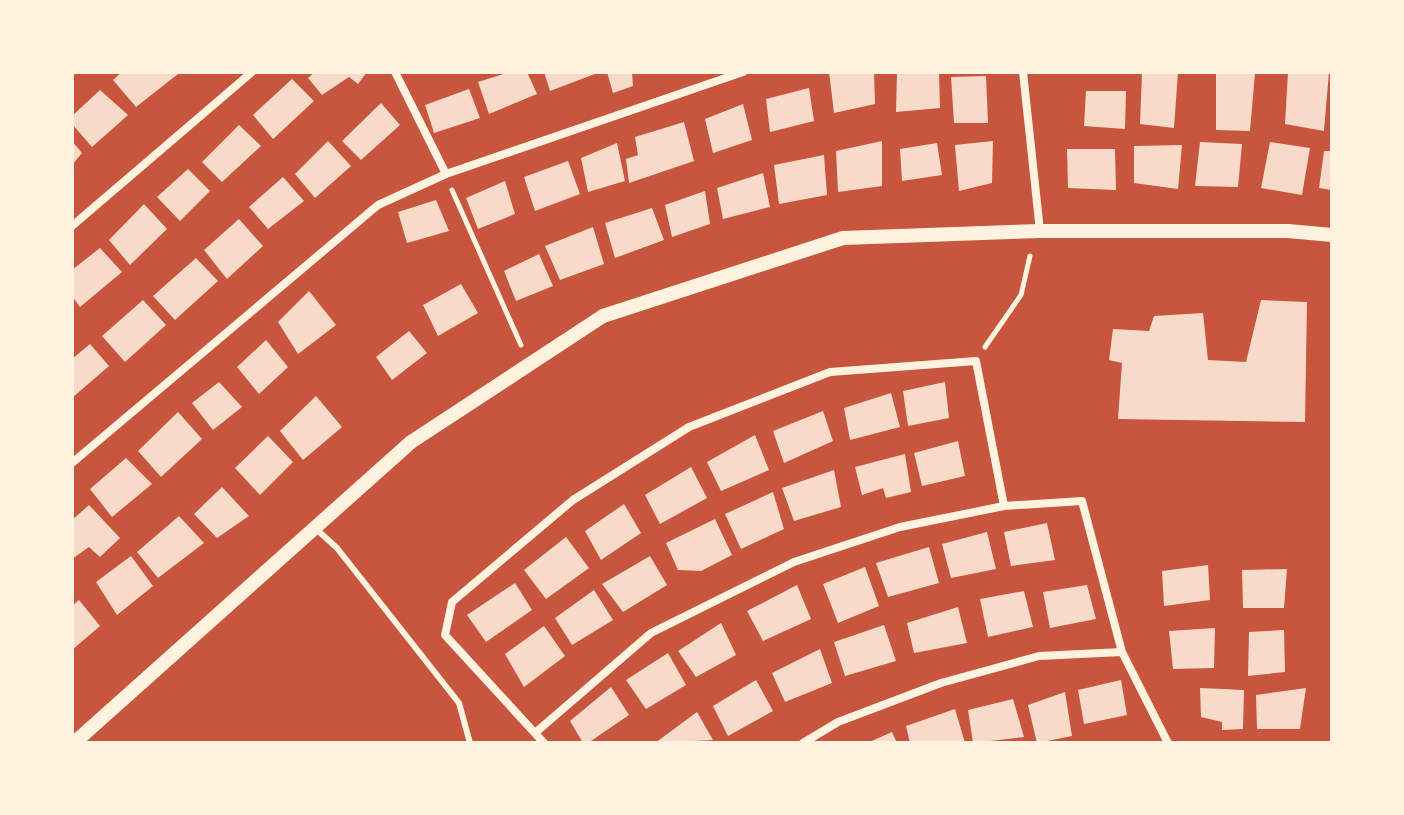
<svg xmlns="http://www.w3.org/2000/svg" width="1404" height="815" font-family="'Space Grotesk',sans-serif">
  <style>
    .building { fill: #f7dbc8 }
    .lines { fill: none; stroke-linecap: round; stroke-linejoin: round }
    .path { stroke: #fff3e0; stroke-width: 5 }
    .service { stroke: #fff3e0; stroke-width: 6 }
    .minor { stroke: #fff3e0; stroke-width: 8 }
    .tertiary { stroke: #fff3e0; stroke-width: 14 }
  </style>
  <rect width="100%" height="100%" fill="#c8553d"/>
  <path class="building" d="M122,72H177L178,74L136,107L113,80Z
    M315,72H367L358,84L349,77L322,95L308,78Z
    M510,72H527L537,94L489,114L478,82Z
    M544,72H600L550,91Z
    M607,72H632L633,86L613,93Z
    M829,72H874L875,104L834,113Z
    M897,72H939L940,108L896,112Z
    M1142,72H1178L1174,128L1140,124Z
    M1216,72L1255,73L1250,131L1216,130Z
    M1288,72H1329L1324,131L1285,124Z
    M986,76L988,123H954L951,77Z
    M292,79L314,101L273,139L253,115Z
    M809,88L814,121L770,132L766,99Z
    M469,89L480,118L434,133L425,105Z
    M100,90L128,115L92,147L72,124V116Z
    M1086,91H1126L1125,129L1084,126Z
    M381,103L400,125L361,160L342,141Z
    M743,104L752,140L713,153L705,119Z
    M684,122L694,161L629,183L626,159L638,155L635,137Z
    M239,125L261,146L222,182L202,162Z
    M72,141L82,153L72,165Z
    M328,141L351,166L315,198L295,174Z
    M882,141V186L838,192L836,151Z
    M993,141L992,183L959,191L955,145Z
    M1200,142L1242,144L1238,187L1195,186Z
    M1270,142L1310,148L1302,195L1261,188Z
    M617,143L625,181L588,192L581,158Z
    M937,143L942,175L902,181L900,149Z
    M1182,145L1178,189L1134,183V146Z
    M1067,149H1115L1116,190L1068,188Z
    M1324,151H1332V190L1319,188Z
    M824,155L827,195L779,204L774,165Z
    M568,161L580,194L535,211L524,177Z
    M188,169L210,191L180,221L157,197Z
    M763,173L770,207L723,219L717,188Z
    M283,177L304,201L268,229L249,207Z
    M505,181L515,214L478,229L466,198Z
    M705,191L710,224L672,237L665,205Z
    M436,200L449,231L407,243L398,212Z
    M144,204L167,229L130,265L109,240Z
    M652,208L664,240L615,258L605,223Z
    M239,219L263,246L227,279L204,250Z
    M593,227L604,264L560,280L545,246Z
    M100,248L122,272L80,307L72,296V270Z
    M539,254L553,286L516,301L504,271Z
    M196,258L218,281L175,320L153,296Z
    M461,284L478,313L438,336L423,305Z
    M309,291L336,325L298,354L278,322Z
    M143,300L166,325L125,362L102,336Z
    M1261,300L1307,302L1305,422L1118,419L1122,363L1109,360L1113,329L1149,331L1154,316L1203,313L1208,360L1246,362Z
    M409,331L427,353L392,380L376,357Z
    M266,340L288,367L259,394L237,367Z
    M90,344L109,366L72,398V359Z
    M219,382L242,407L213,430L192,403Z
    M945,382L949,418L908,426L903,391Z
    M891,393L900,427L850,440L844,408Z
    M316,396L342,427L303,460L280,431Z
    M823,411L833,441L784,463L773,431Z
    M178,412L202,439L161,477L138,451Z
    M755,435L769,470L721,491L707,462Z
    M268,436L293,462L260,495L235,468Z
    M958,441L965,476L922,486L914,453Z
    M905,454L911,492L886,498L883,488L862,495L855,467Z
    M126,458L152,484L112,517L90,489Z
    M691,467L707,498L660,524L645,495Z
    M834,470L841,507L794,521L782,488Z
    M222,487L249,516L217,538L194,514Z
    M773,492L784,529L741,549L725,514Z
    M624,504L641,533L601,560L585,531Z
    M89,505L120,538L100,557L89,547L72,559V520Z
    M179,516L204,543L158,578L137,552Z
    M715,519L732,555L701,571L678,570L666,543Z
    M1047,523L1055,560L1011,566L1004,532Z
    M987,532L996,569L951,578L942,544Z
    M566,537L589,568L546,599L524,570Z
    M929,547L939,583L888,597L876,563Z
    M131,556L153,586L117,615L96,582Z
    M650,556L667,585L623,612L602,584Z
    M1208,565L1210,600L1164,606L1162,571Z
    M865,567L879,606L838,623L823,584Z
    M1287,569L1284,608H1243L1242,570Z
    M515,583L532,610L486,642L467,615Z
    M797,585L811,619L763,641L747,611Z
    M1087,585L1096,619L1050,628L1043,592Z
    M594,590L613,620L572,645L555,618Z
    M1024,591L1033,627L988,637L980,599Z
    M79,600L100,626L72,650V606Z
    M958,607L967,643L914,653L907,623Z
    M721,623L736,655L696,677L678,651Z
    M884,625L896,661L845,676L834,642Z
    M544,626L565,656L524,687L505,654Z
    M1215,628L1214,668L1173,669L1169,631Z
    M1284,630L1285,672L1248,676L1249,632Z
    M820,649L832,683L785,702L772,673Z
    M668,653L686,685L646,709L626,680Z
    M756,680L773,711L728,736L713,706Z
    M1121,680L1127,715L1084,724L1078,690Z
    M611,687L629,715L588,743H583L570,721Z
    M1200,688L1244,690L1243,729L1222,730V722L1201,717Z
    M1306,688L1300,729H1257L1256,695Z
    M1065,692L1072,736L1037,743L1028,705Z
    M1013,699L1024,737L973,743L968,710Z
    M955,709L965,743H910L906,726Z
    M697,712L713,740L655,743Z
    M892,732L897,743H867Z"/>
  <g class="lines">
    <path class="path" d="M452,190L521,345
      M985,347L1021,295L1030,256"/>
    <path class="service" d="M315,528L337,548L459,703L470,743"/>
    <path class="minor" d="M395,72L446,174
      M1023,72L1040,231
      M72,226L252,72
      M72,463L378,205L446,174L743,72
      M535,733L651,633L794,562L900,527L1004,506L1082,501L1122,652L1168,743
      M544,743L445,635L452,602L573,500L689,427L830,372L976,361L1004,506
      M803,743L838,722L941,683L1039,656L1122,652"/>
    <path class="tertiary" d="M74,743L411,442L603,316L843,238L1040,231H1288L1332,235"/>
  </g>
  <rect width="1404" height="815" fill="none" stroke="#fff3e0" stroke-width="148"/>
</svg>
